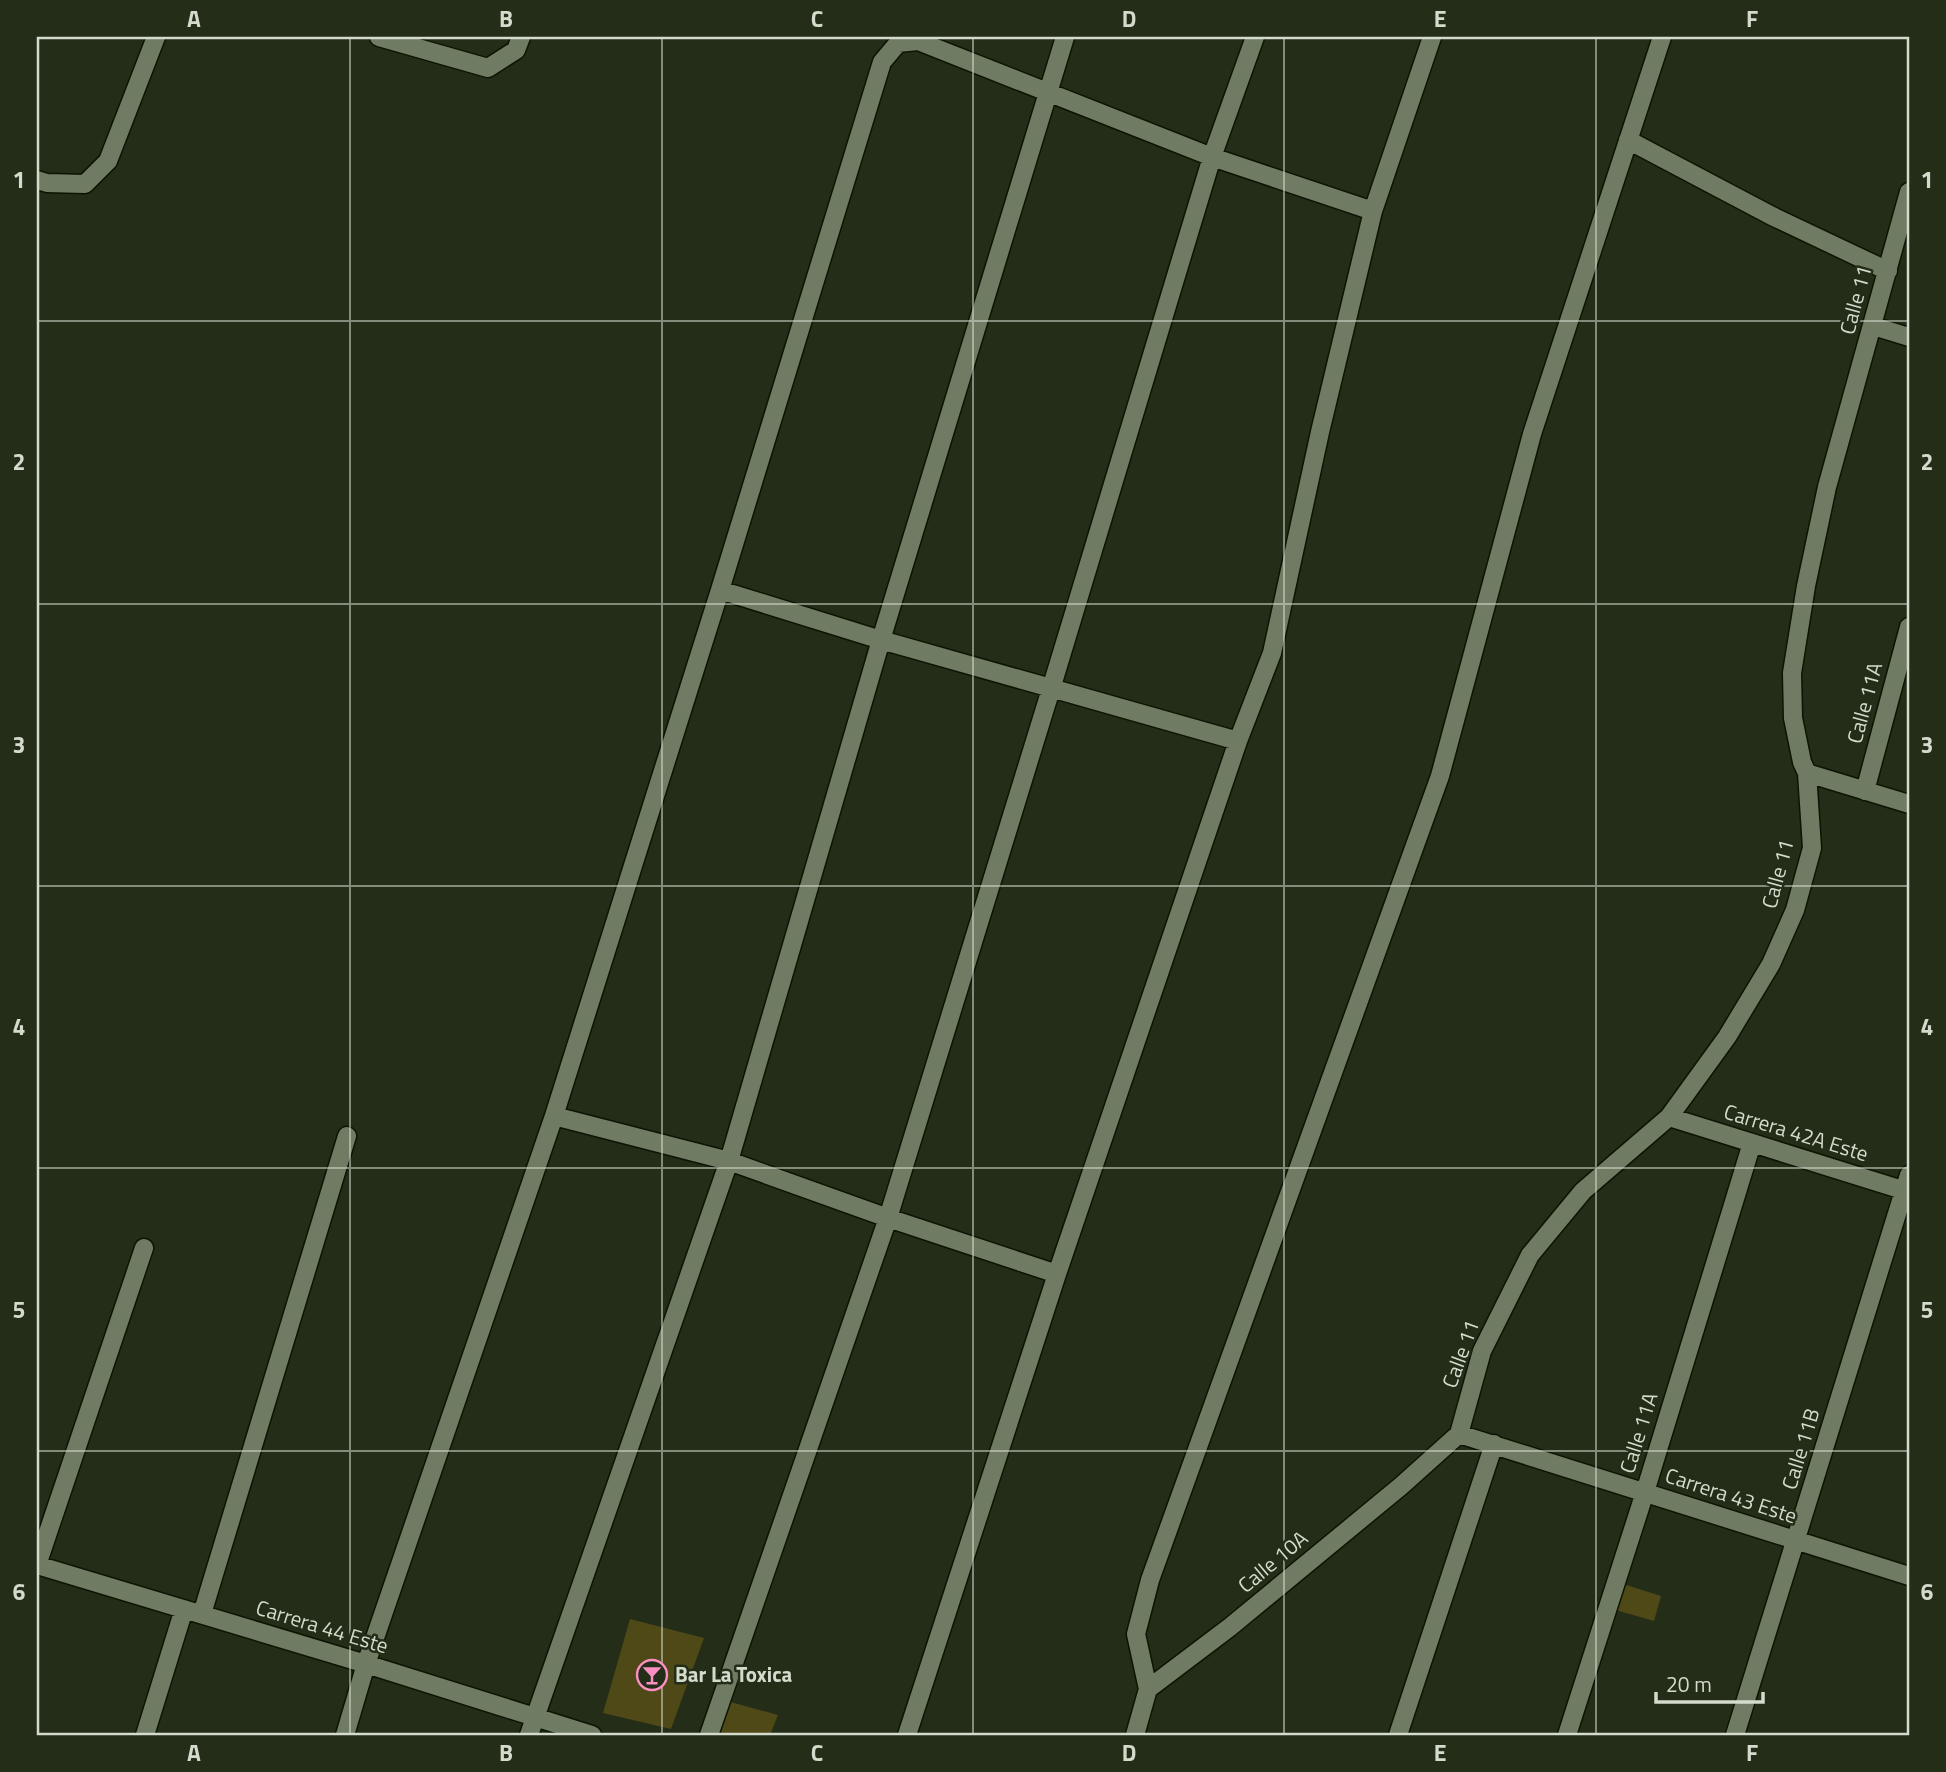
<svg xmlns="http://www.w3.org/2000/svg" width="1946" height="1772" font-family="'Titillium Web',sans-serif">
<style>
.building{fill:#4f4917}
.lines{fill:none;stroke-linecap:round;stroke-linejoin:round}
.minor-casing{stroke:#0c1503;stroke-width:21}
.minor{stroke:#6f7c63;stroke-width:18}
.grid{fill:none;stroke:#d4dbcd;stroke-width:2;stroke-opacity:0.55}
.labels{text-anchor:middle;stroke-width:5;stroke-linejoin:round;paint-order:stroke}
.street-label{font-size:21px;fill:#d4dbcd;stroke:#232d18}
.poi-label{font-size:21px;font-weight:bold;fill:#d4dbcd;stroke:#232d18;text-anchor:start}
.neatline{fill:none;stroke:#d4dbcd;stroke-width:2.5}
.grid-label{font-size:23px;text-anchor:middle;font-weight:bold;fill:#d4dbcd}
</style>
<rect width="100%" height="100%" fill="#232d18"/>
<path class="building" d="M1620,1583L1661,1596L1654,1621L1612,1609Z
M630,1619L704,1638L671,1729L603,1713Z
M727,1701L778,1715L770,1735H716Z"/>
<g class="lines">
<g class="minor-casing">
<path id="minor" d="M379,37L488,68L516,50L521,37
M1628,140L1772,216L1888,271
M37,180L47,183L85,184L108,161L156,37
M1873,326L1909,337
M720,590L881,640L1238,741
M1807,773L1909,804
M1865,791L1909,627
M554,1116L729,1161L888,1218L1057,1274
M1669,1117L1909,1192
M144,1248L37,1565L366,1664L592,1735
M1459,1434L1482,1351L1530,1255L1583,1191L1669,1117L1727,1037L1771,964L1795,910L1812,848L1807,773L1802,762L1793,718L1792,673L1806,586L1827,487L1909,192
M1459,1434L1909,1576
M202,1614L347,1136
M1148,1689L1136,1634L1150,1580L1440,776L1532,434L1662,37
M145,1735L184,1609
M345,1735L366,1664L554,1116L720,590L882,62L898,43L918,41L1212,157L1373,211
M529,1735L729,1161L881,640L1065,37
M709,1735L888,1218L1051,689L1212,157L1255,37
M907,1735L1057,1274L1238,741L1272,653L1320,432L1373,211L1432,37
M1135,1735L1148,1689L1230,1627L1401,1486L1459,1434
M1398,1735L1494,1444
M1567,1735L1645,1492L1752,1143
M1735,1735L1909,1175"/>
</g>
<use href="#minor" class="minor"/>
</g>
<path class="grid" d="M350,37V1735M662,37V1735M973,37V1735M1284,37V1735M1596,37V1735M37,321H1909M37,604H1909M37,886H1909M37,1168H1909M37,1451H1909"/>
<defs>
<g id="bar-ring" transform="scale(1.575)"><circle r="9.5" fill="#232d18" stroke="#fc8fc2" stroke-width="1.5"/><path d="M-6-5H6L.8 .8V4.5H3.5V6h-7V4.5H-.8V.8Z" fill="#fc8fc2"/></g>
</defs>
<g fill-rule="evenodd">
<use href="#bar-ring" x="652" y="1675"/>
</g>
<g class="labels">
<g class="street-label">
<text transform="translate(1856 300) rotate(-75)" y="7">Calle 11</text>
<text transform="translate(1865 703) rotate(-75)" y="7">Calle 11A</text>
<text transform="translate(1778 874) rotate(-75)" y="7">Calle 11</text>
<text transform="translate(1796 1133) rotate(17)" y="7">Carrera 42A Este</text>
<text transform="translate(1461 1354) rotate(-70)" y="7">Calle 11</text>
<text transform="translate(1639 1433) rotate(-73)" y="7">Calle 11A</text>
<text transform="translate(1801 1449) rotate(-73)" y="7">Calle 11B</text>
<text transform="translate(1731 1496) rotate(18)" y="7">Carrera 43 Este</text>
<text transform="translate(1273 1562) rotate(-40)" y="7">Calle 10A</text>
<text transform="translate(322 1627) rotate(17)" y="7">Carrera 44 Este</text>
</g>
<g class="poi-label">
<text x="675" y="1682">Bar La Toxica</text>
</g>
</g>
<rect width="1946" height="1772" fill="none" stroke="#232d18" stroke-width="77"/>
<path d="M1656 1692v10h107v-10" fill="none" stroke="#d4dbcd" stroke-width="3.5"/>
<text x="1666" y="1692" font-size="21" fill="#d4dbcd" stroke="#232d18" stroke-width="5" paint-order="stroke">20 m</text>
<rect x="38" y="38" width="1870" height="1696" class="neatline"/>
<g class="grid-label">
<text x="194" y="27">A</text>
<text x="506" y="27">B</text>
<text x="817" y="27">C</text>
<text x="1129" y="27">D</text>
<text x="1440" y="27">E</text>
<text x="1752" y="27">F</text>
<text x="19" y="188">1</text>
<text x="1927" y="188">1</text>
<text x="19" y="470">2</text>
<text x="1927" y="470">2</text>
<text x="19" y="753">3</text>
<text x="1927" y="753">3</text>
<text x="19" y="1035">4</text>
<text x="1927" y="1035">4</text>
<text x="19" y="1318">5</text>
<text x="1927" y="1318">5</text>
<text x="19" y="1600">6</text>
<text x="1927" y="1600">6</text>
<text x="194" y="1761">A</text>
<text x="506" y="1761">B</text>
<text x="817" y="1761">C</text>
<text x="1129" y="1761">D</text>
<text x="1440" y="1761">E</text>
<text x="1752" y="1761">F</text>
</g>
</svg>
